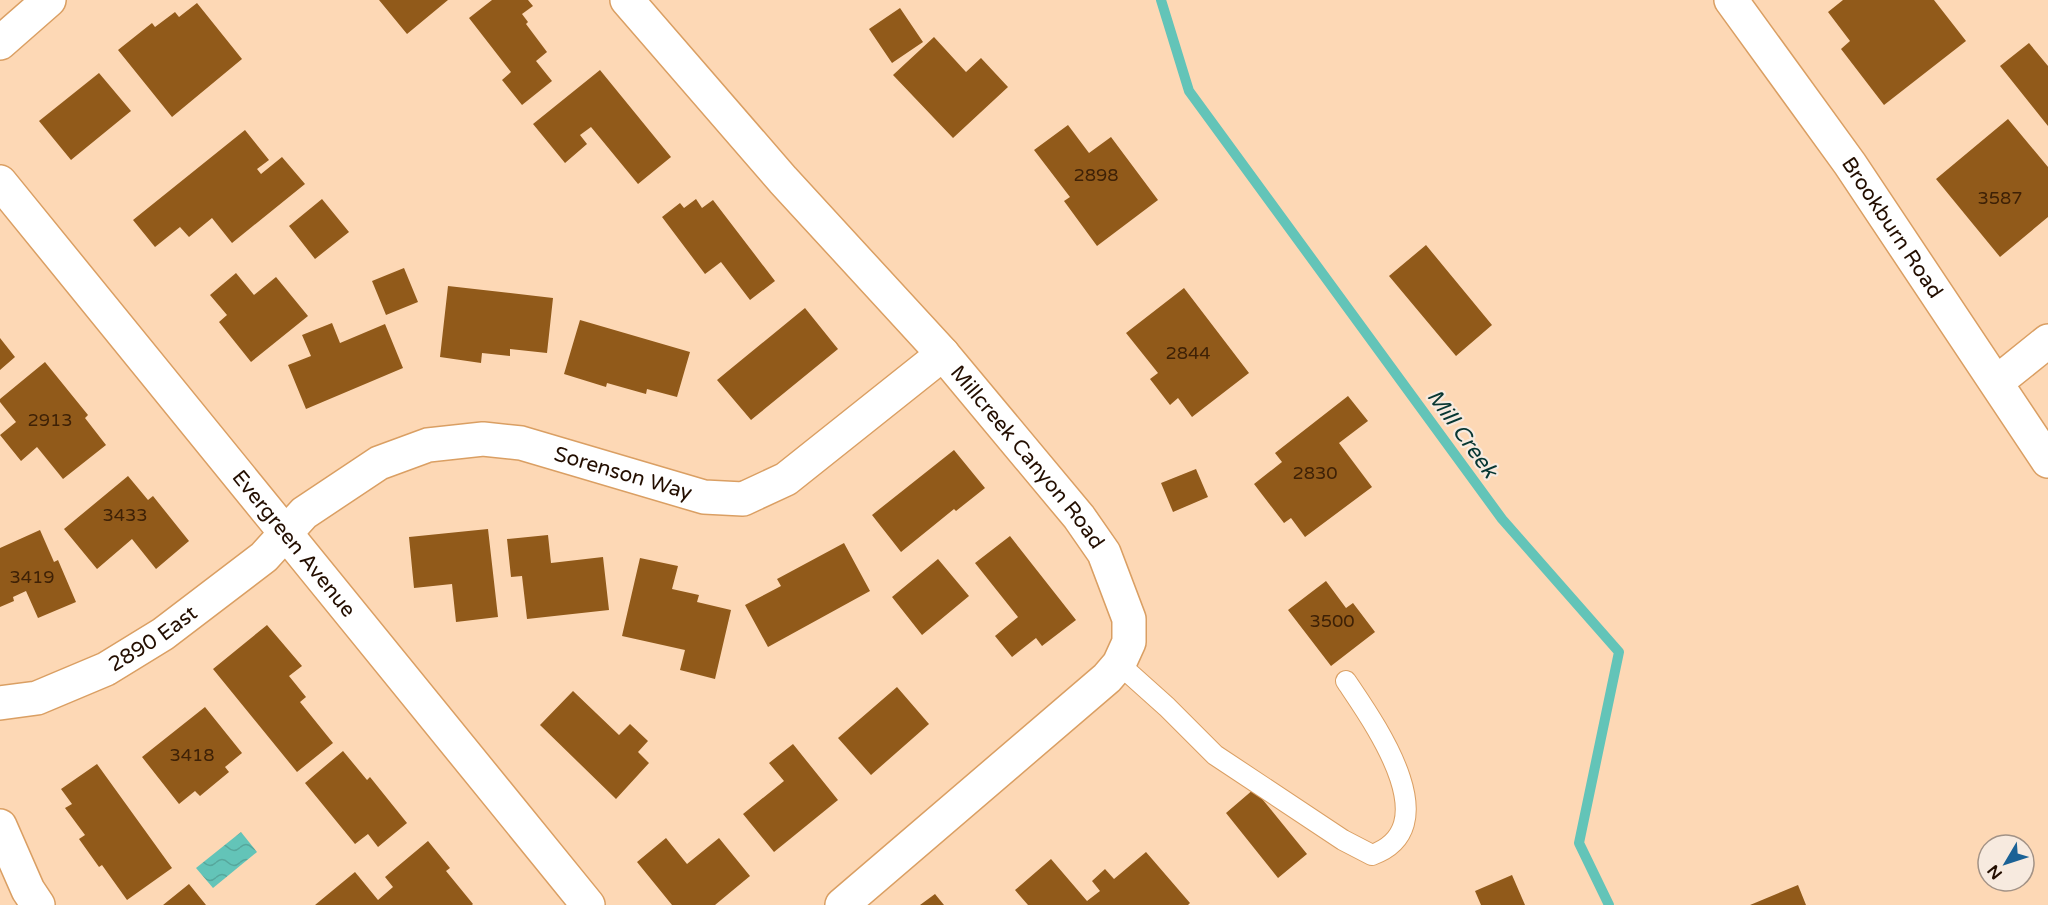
<svg xmlns="http://www.w3.org/2000/svg" width="2048" height="905" font-family="'Varela Round',sans-serif">
<style>
.water{fill:url(#water-waves)}
.lines{fill:none;stroke-linecap:round;stroke-linejoin:round}
.stream{stroke:#63c4b8;stroke-width:10}
.building{fill:#915a1a}
.lane-casing{stroke:#da9f63;stroke-width:22}
.street-casing{stroke:#da9f63;stroke-width:36}
.lane{stroke:#fff;stroke-width:20}
.street{stroke:#fff;stroke-width:33}
.labels{text-anchor:middle;stroke-width:4.5;stroke-linejoin:round;paint-order:stroke}
.number-label{font-size:18px;fill:#3e2106}
.street-label{font-size:21px;fill:#230e00;stroke:#f7eadf}
.water-label{font-size:22px;font-style:italic;fill:#063632;stroke:#f7eadf}
</style>
<defs>
<pattern id="water-waves" width="16" height="10" patternUnits="userSpaceOnUse" patternTransform="scale(1.5)"><rect width="16" height="10" fill="#63c4b8"/><path d="M0 5q4-4 8 0t8 0" fill="none" stroke="#56a79c"/></pattern>
</defs>
<rect width="100%" height="100%" fill="#fdd8b5"/>
<path class="water" d="M241,832L257,852L213,888L196,868Z"/>
<g class="lines">
<path class="stream" d="M1161,0L1189,91L1502,519L1619,652L1579,843L1609,905"/>
</g>
<path class="building" d="M379,0H448L407,34Z
M492,0H528L533,6L522,14L528,22L526,24L547,52L536,61L552,81L522,105L502,80L511,72L469,18Z
M1843,0H1934L1966,41L1884,105L1841,49L1850,41L1828,12Z
M197,3L242,59L172,117L118,50L152,23L155,27L175,12L179,17Z
M900,8L923,42L892,63L869,29Z
M934,37L966,72L981,58L1008,87L953,138L893,75Z
M2029,43L2048,66V126L2000,66Z
M600,70L671,157L638,184L591,127L580,135L587,144L565,163L533,124Z
M99,73L131,111L71,160L39,121Z
M2008,119L2048,167V217L2000,257L1936,179Z
M1068,125L1089,153L1111,137L1158,200L1097,246L1064,201L1070,197L1034,150Z
M245,130L269,160L257,169L261,174L282,157L305,184L232,243L212,218L189,237L180,227L155,247L133,220Z
M322,199L349,232L315,259L289,226Z
M696,199L702,208L713,200L775,281L750,300L721,262L705,274L662,217L680,203L684,208Z
M1426,245L1492,325L1456,356L1389,276Z
M404,268L418,302L386,315L372,281Z
M236,273L254,295L276,277L308,316L251,362L219,322L227,315L210,295Z
M448,286L553,298L547,353L510,349V356L482,353L481,363L440,357Z
M1184,288L1249,373L1192,417L1178,398L1170,405L1150,379L1158,373L1126,333Z
M805,308L838,349L751,420L717,380Z
M580,320L690,352L677,397L647,389L646,394L607,383L606,387L564,374Z
M332,323L340,343L385,324L403,368L306,409L288,365L311,356L302,335Z
M0,338L15,357L0,370Z
M45,362L88,415L85,418L106,445L63,479L37,447L21,461L0,435L16,422L0,402V399Z
M1348,396L1368,421L1339,443L1372,487L1305,537L1291,518L1284,523L1254,484L1282,462L1275,453Z
M954,450L985,488L956,511L954,509L901,552L872,515Z
M1196,469L1208,497L1173,512L1161,483Z
M128,476L148,500L153,496L189,541L156,569L132,539L97,569L64,529Z
M488,529L498,617L456,622L452,584L414,588L409,537Z
M40,530L54,562L58,560L76,602L38,618L26,591L13,597L14,601L0,607V548Z
M548,535L551,563L603,557L609,610L527,619L522,576L511,577L507,539Z
M1010,536L1076,620L1042,646L1036,638L1012,657L995,636L1018,617L975,563Z
M844,543L870,591L768,647L745,605L781,586L777,579Z
M640,558L678,566L672,589L699,595L697,602L731,610L715,679L680,670L685,650L622,636Z
M938,559L969,596L922,635L892,597Z
M1326,581L1346,608L1353,603L1375,632L1331,666L1288,610Z
M267,625L302,666L289,676L306,697L300,702L333,743L297,772L213,669Z
M897,687L929,724L871,775L838,738Z
M573,691L619,735L630,724L648,741L638,752L649,763L616,799L540,725Z
M205,707L242,753L225,767L229,772L200,796L195,791L179,804L142,757Z
M793,744L838,800L774,852L743,814L784,781L769,763Z
M343,751L367,780L370,777L407,823L378,847L368,834L355,844L305,783Z
M97,764L172,868L127,900L102,865L99,867L79,839L85,835L65,808L72,804L61,789Z
M1254,789L1307,854L1278,878L1226,813Z
M666,838L687,864L719,838L750,876L715,905H672L637,862Z
M428,841L450,868L446,871L473,904L472,905H315L355,872L378,900L393,887L385,877Z
M1146,852L1190,903L1188,905H1028L1015,890L1051,859L1087,901L1100,891L1092,881L1105,869L1114,879Z
M1512,875L1525,905H1481L1475,891Z
M189,884L206,905H163Z
M1798,885L1806,905H1750Z
M935,894L944,905H920Z"/>
<g class="lines">
<g class="lane-casing">
<path id="lane" d="M1119,664L1167,707L1215,755L1343,840L1372,855C1450,827 1372,720 1346,681"/>
</g>
<g class="street-casing">
<g id="street">
<path id="s1" d="M627,0L783,180L943,354L1079,517L1104,553L1129,619V642L1119,664L1107,678L842,905"/>
<path id="s2" d="M1731,0L1850,164L2048,461"/>
<path d="M0,43L49,0"/>
<path id="s3" d="M0,182L588,905"/>
<path d="M1997,382L2048,341"/>
<path id="s4" d="M0,703L37,698L106,669L163,634L264,557L304,513L379,463L428,445L483,439L521,443L704,497L743,499L786,479L943,354"/>
<path d="M0,826L28,890L38,905"/>
</g>
</g>
<use href="#lane" class="lane"/>
<use href="#street" class="street"/>
</g>
<g class="labels">
<g class="number-label">
<text x="1096" y="181">2898</text>
<text x="2000" y="204">3587</text>
<text x="1188" y="359">2844</text>
<text x="50" y="426">2913</text>
<text x="1315" y="479">2830</text>
<text x="125" y="521">3433</text>
<text x="32" y="583">3419</text>
<text x="1332" y="627">3500</text>
<text x="192" y="761">3418</text>
</g>
<g class="street-label">
<text dy="7" stroke="none"><textPath href="#s2" startOffset="279">Brookburn Road</textPath></text>
<text dy="7" stroke="none"><textPath href="#s1" startOffset="608">Millcreek Canyon Road</textPath></text>
<text dy="7" stroke="none"><textPath href="#s4" startOffset="708">Sorenson Way</textPath></text>
<text dy="7" stroke="none"><textPath href="#s3" startOffset="466">Evergreen Avenue</textPath></text>
<text dy="7" stroke="none"><textPath href="#s4" startOffset="168">2890 East</textPath></text>
</g>
<g class="water-label">
<text transform="translate(1463 433) rotate(54)" y="8">Mill Creek</text>
</g>
</g>
<g transform="translate(2006 863) rotate(231)"><circle r="28" fill="#f7eadf" stroke="#a29286" stroke-width="1.5"/>
<path d="M0-4.5L10 22L0 15L-10 22Z" fill="#1b6296"/>
<text y="-9" font-size="16" font-weight="bold" text-anchor="middle" fill="#230e00">N</text>
</g>
</svg>
